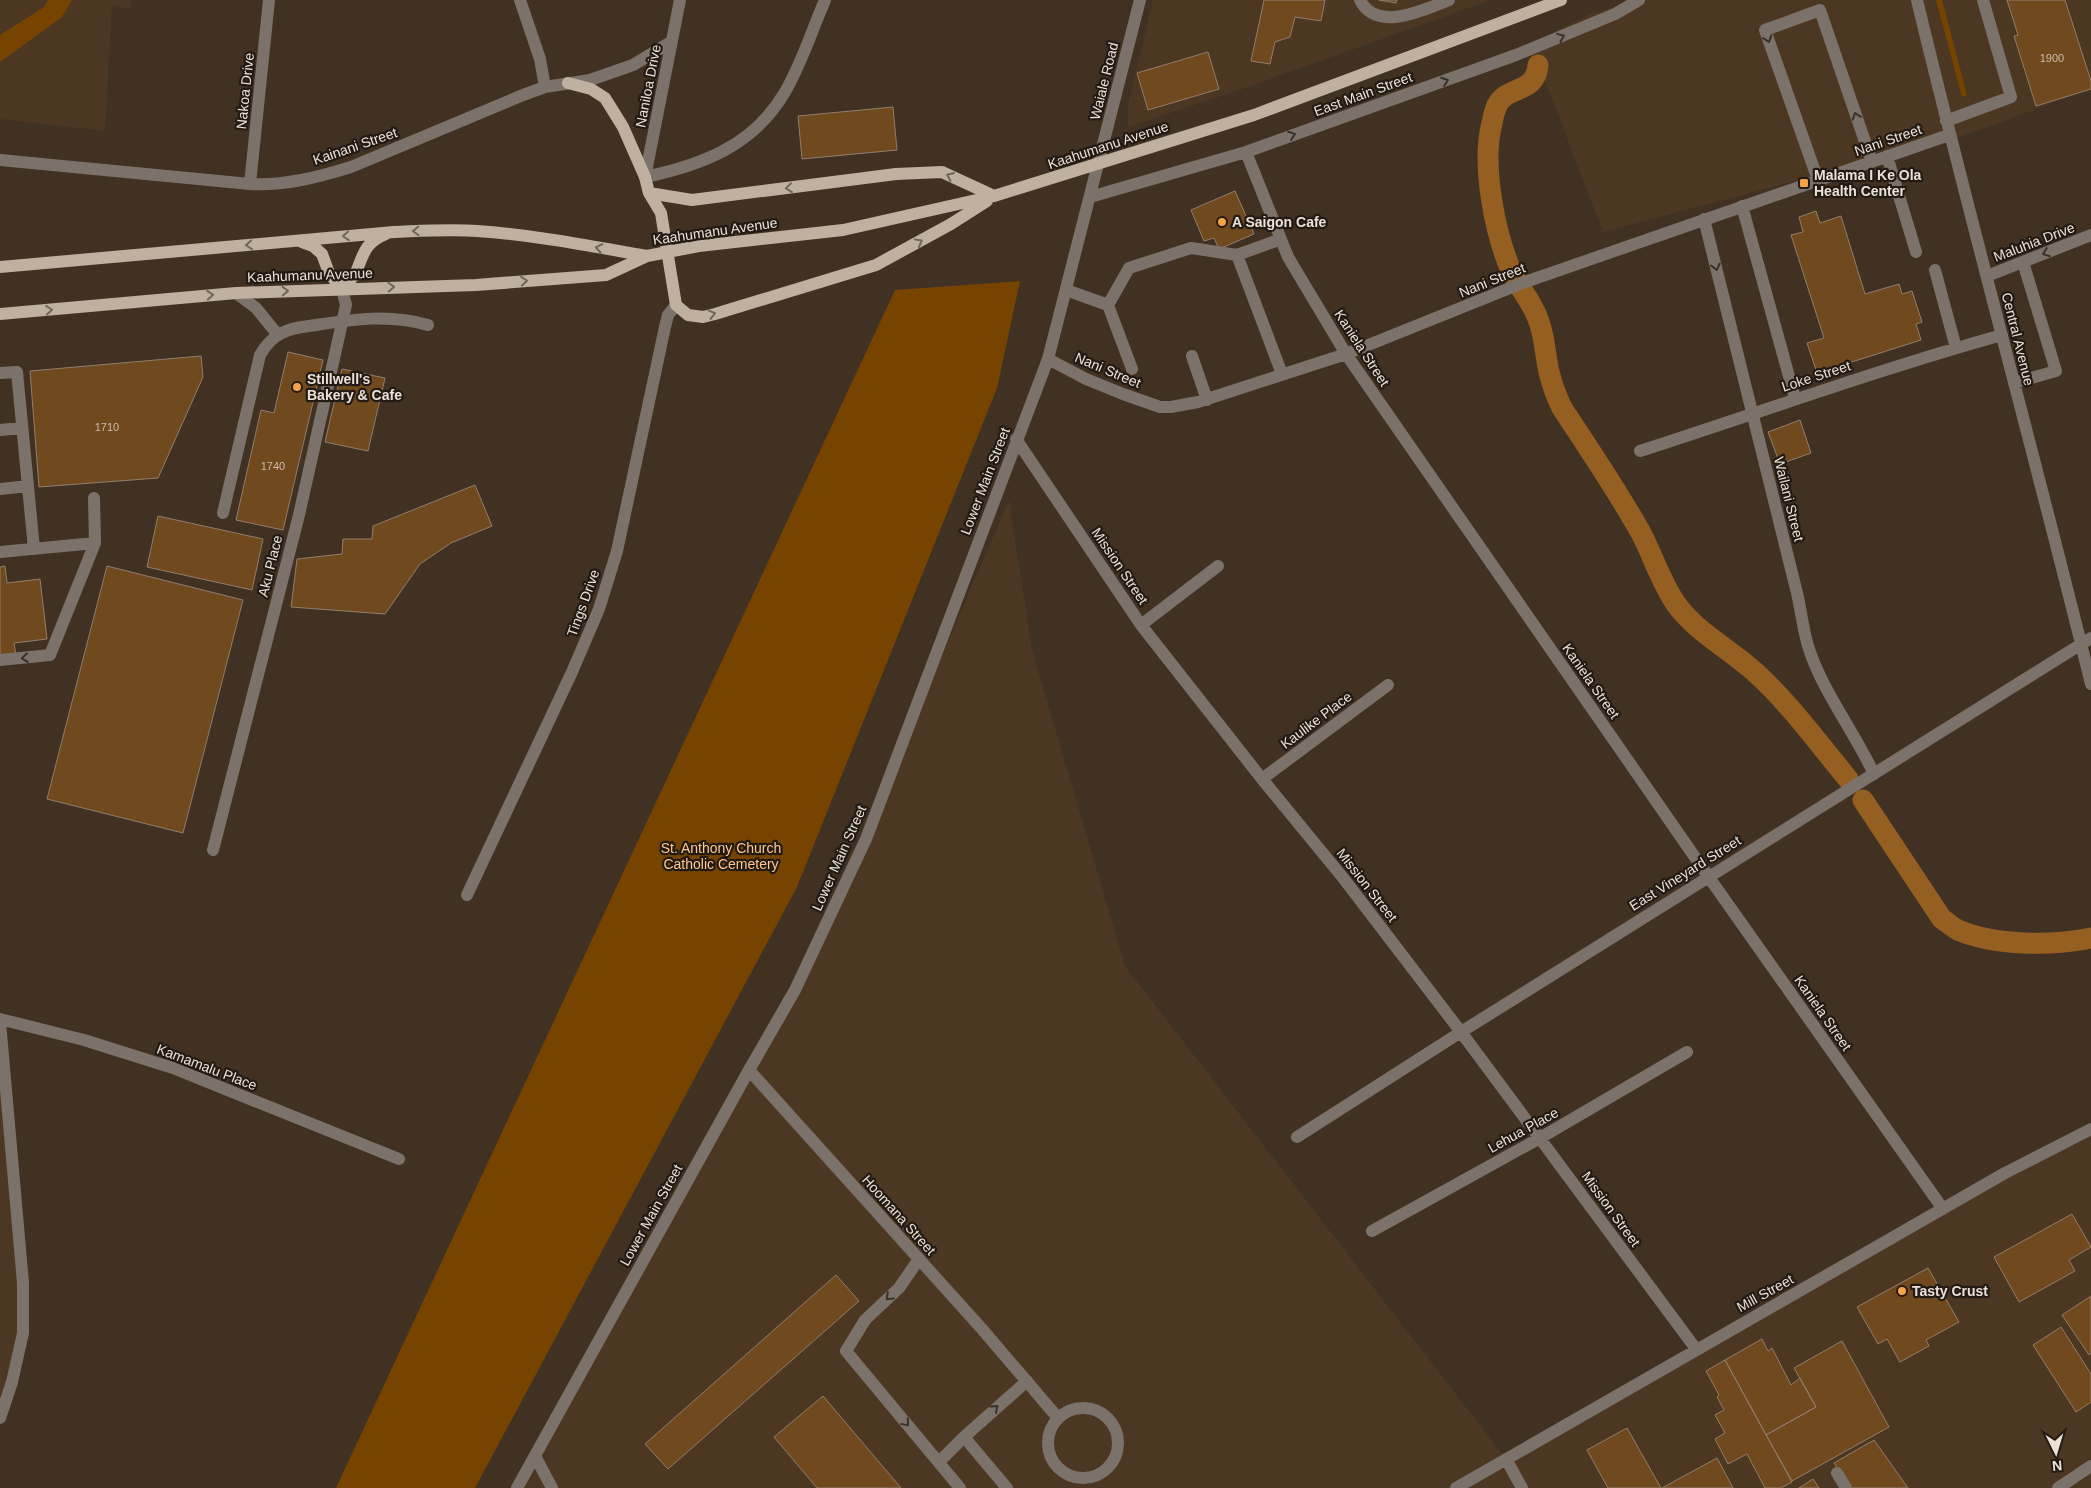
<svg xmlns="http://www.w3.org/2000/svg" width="2091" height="1488" font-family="Arial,sans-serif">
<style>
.built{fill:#4c3722}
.green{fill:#740}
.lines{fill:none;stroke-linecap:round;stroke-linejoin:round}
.canal{stroke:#965f22;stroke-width:21}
.building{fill:#70491f;stroke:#917e6d}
.minor{stroke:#7b736b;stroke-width:12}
.major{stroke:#c0b0a0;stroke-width:12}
.oneway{stroke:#38312a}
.oneway2{stroke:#71665a}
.poi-dot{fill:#f6a247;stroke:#221b14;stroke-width:2}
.labels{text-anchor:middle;stroke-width:4.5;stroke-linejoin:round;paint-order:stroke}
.number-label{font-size:11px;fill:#ccbba9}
.street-label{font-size:14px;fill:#ebe1d7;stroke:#221b14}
.poi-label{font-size:14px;font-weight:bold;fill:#ebe1d7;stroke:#221b14;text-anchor:start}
.park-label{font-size:14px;fill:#ffc68f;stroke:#221b14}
</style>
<rect width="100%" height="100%" fill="#413122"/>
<path class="built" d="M0,0H131L129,9L112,5L105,131L0,119Z
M1153,0H1491L1248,87L1128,127V105Z
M1645,0H2091V89L1960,137L1603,232L1531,44L1594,12Z
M1009,500L1032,650L1125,966L1506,1459L2091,1129V1488H523L798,991Z
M0,1022L23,1333L0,1418Z"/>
<path class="green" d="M48,0H72L62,17L0,62V35L44,7Z
M1936,0H1942L1967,95L1962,97Z
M1020,281L997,388L797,887L475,1488H336L895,290Z"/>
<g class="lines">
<path class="canal" d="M1538,65C1536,94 1508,85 1497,105C1495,110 1493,117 1492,123C1481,165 1495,234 1512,273C1520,289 1532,302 1538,319C1545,336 1545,355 1549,372C1552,384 1556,396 1562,408C1589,449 1617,490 1641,533C1653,556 1661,582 1676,604C1697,633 1730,649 1756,673C1791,705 1818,743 1848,779
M1863,800L1942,919C1947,922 1952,927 1958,930C1995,946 2052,946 2091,938"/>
</g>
<path class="building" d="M1264,0H1325L1321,21L1295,17L1290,37L1275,42L1270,64L1251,61Z
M1379,0H1397L1396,3Z
M2007,0H2065L2091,81V89L2036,106L2014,36L2018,35Z
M1208,52L1219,89L1148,110L1137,73Z
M893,107L897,150L802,159L798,116Z
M1235,191L1254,234L1219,249L1214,238L1204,241L1191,210Z
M1816,211L1820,223L1841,216L1865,294L1899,284L1902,294L1912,291L1922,322L1916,324L1921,340L1817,373L1807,343L1824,338L1791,235L1803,232L1799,217Z
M288,352L323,360L283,530L236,520L261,410L274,413Z
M201,356L203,377L158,478L39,487L30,371Z
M342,369L385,378L368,451L325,442Z
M1800,420L1811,453L1780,464L1768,432Z
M475,485L492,526L451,543L420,564L385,614L291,607L297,559L342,554L343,539H372L373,526Z
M158,516L263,539L252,590L147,567Z
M5,566L7,583L40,579L47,639L14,643L16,655L0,657V567Z
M107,566L243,600L183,833L47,799Z
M2072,1214L2091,1247L2069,1260L2075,1271L2019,1302L1994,1257Z
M1928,1268L1959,1322L1926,1340L1929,1346L1900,1362L1887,1339L1878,1344L1857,1307Z
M836,1275L859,1301L668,1469L645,1444Z
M2091,1296V1353L2089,1355L2062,1315Z
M2061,1327L2091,1374V1402L2076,1412L2033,1345Z
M1762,1339L1768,1351L1772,1348L1791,1385L1800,1378L1816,1407L1766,1435L1725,1360Z
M1842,1341L1889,1427L1792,1481L1766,1435L1816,1407L1794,1368Z
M1725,1360L1792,1482L1781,1488H1765L1747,1454L1728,1464L1715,1439L1725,1433L1715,1415L1724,1410L1717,1397L1719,1395L1706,1371Z
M823,1396L901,1488H817L774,1437Z
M1627,1428L1661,1488H1608L1587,1450Z
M1874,1440L1908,1488H1851L1834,1463Z
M1717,1458L1733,1488H1662Z
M1813,1479L1819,1488H1799Z"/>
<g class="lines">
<path class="minor" d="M520,0L540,59L545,87
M680,0L645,177C703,165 754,145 785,92C802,63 812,30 825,0
M1360,0C1376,33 1424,10 1449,0
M1917,0C1972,229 2035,456 2091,684
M1946,121L2011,97L1983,0
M1246,152L1288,257L1346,354L1708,876L1943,1209
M1887,156L1916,252
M0,160L250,184C284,186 319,177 351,167L523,95L545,87L590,80L633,65L671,42
M1818,180L1765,30L1820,10L1872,162
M250,184L269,0
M1090,197L1246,152L1516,55L1615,14L1639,0
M1742,206L1795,398
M1704,219L1797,593C1801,610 1803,629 1808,646C1822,691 1854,731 1874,774
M1237,255L1282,374
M1935,270L1956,348
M1987,276L2091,235
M1066,290L1108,305L1132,369
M236,293L256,308L278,335
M1108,305L1129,268L1191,248L1237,255L1281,239
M1192,356L1207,400
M1048,359L1086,379L1123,394L1160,407H1171L1198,402L1346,354L1525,282L1949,135
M0,373L17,372L34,549
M2014,383L2056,371L2023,262
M0,430L22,428
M1016,439L1141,625L1262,779L1344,879L1461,1032L1696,1349
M1640,451C1761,412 1880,369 2002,335
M0,489L28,486
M94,498L95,543
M223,513L260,355C265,346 272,338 282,333C292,327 304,327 316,325C354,319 390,314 428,325
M0,552L95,543L50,655L0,660
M1141,625L1218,566
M1262,779L1388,685
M213,850L299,515L346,305L342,289
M467,895L572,672L599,609L617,551L665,327L668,315L676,305
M0,1019L84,1040L173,1068L399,1159
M0,1022L23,1283V1333L12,1382L0,1418
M749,1070L982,1329L1058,1418
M1297,1137L1461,1032L2091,638
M1372,1231L1540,1138L1687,1052
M919,1259L899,1288L865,1320L846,1351L960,1488
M1048 1443a35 35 0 1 1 70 0a35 35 0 1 1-70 0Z
M964,1437L1007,1488
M535,1456L552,1488
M1506,1459L1522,1488
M939,1462L964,1437L1027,1381
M1837,1473L1846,1488
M517,1488L749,1070L795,990L866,839L1048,359L1140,0
M1456,1488L2005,1173L2091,1129
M2058,1488L2091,1466"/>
<path class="major" d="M568,83L591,89L605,98L623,127L645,177L649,193L661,213L676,305L688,315L703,317L715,314L876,265L951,224L987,201
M649,193L692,200L896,174L942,172L994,196
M302,242L313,246L322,254L329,273L342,289
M0,267L394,232C421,231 450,229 477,231C534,235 591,246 647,256
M342,289C347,283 355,276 357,270C364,252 366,242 386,234
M0,314L236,293L476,285L606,275L647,256L699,246L843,230L994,196L1254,115L1561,0"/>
</g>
<defs><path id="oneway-chevron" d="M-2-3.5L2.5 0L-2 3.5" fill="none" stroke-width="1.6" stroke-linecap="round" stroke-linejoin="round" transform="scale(1.25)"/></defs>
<g class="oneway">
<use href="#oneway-chevron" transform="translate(1561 37) rotate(-22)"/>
<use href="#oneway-chevron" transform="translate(1768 39) rotate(71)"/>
<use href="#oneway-chevron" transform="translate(1445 81) rotate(-20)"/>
<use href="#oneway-chevron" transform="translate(1856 116) rotate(-109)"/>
<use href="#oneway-chevron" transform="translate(1292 135) rotate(-20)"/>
<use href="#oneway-chevron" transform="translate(2046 253) rotate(159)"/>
<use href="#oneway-chevron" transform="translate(1716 267) rotate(76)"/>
<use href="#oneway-chevron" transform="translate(25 658) rotate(174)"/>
<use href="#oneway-chevron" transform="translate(889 1297) rotate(136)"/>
<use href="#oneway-chevron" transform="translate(995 1408) rotate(-42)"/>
<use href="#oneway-chevron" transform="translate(906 1423) rotate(50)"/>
</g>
<g class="oneway2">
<use href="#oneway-chevron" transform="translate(950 176) rotate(-156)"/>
<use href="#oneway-chevron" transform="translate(789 188) rotate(173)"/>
<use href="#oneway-chevron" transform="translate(416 231) rotate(178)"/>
<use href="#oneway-chevron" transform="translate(346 236) rotate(175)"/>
<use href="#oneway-chevron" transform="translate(919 242) rotate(-29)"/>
<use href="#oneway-chevron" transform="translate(249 245) rotate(175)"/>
<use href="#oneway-chevron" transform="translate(599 248) rotate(-170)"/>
<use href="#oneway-chevron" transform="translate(524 281) rotate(-4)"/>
<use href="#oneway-chevron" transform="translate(391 287) rotate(-2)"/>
<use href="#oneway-chevron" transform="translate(285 291) rotate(-2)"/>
<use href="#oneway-chevron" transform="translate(210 295) rotate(-5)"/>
<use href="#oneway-chevron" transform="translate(49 310) rotate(-5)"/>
<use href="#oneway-chevron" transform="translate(712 314) rotate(-14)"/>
</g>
<g class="poi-dot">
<rect x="1799" y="178" width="10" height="10" rx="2.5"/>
<circle cx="1222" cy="222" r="5"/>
<circle cx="297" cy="387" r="5"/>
<circle cx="1902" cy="1291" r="5"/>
</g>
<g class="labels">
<g class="number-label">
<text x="2052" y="62">1900</text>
<text x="107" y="431">1710</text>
<text x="273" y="470">1740</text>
</g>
<g class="street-label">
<text transform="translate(1104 81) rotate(-76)" y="5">Waiale Road</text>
<text transform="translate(648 86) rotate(-79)" y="5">Naniloa Drive</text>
<text transform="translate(245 91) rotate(-84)" y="5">Nakoa Drive</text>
<text transform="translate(1363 94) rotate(-20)" y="5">East Main Street</text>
<text transform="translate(1888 140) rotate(-19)" y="5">Nani Street</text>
<text transform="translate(1108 145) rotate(-18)" y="5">Kaahumanu Avenue</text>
<text transform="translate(355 146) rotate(-19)" y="5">Kainani Street</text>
<text transform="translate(715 231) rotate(-8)" y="5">Kaahumanu Avenue</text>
<text transform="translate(2034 242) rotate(-21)" y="5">Maluhia Drive</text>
<text transform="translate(310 275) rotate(-2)" y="5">Kaahumanu Avenue</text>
<text transform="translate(1492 280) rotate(-22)" y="5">Nani Street</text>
<text transform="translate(2018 339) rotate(76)" y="5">Central Avenue</text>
<text transform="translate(1362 348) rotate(57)" y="5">Kaniela Street</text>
<text transform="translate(1108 370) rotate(23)" y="5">Nani Street</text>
<text transform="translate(1816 376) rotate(-18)" y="5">Loke Street</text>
<text transform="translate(985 481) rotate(-69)" y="5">Lower Main Street</text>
<text transform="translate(1789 499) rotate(76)" y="5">Wailani Street</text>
<text transform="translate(270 566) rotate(-76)" y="5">Aku Place</text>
<text transform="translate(1120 566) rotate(56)" y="5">Mission Street</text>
<text transform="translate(583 603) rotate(-70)" y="5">Tings Drive</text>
<text transform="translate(1591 681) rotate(55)" y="5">Kaniela Street</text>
<text transform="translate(1316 720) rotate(-37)" y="5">Kaulike Place</text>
<text transform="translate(839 858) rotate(-66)" y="5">Lower Main Street</text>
<text transform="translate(1685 873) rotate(-32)" y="5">East Vineyard Street</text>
<text transform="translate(1367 885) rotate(52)" y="5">Mission Street</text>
<text transform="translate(1823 1013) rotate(55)" y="5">Kaniela Street</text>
<text transform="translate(207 1067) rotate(21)" y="5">Kamamalu Place</text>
<text transform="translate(1523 1130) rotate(-29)" y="5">Lehua Place</text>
<text transform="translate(1611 1209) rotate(54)" y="5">Mission Street</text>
<text transform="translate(651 1215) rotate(-61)" y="5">Lower Main Street</text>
<text transform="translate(899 1215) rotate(48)" y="5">Hoomana Street</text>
<text transform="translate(1765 1293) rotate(-29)" y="5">Mill Street</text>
</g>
<g class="poi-label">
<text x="1814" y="180">Malama I Ke Ola<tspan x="1814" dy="16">Health Center</tspan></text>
<text x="1232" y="227">A Saigon Cafe</text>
<text x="307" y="384">Stillwell's<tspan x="307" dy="16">Bakery &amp; Cafe</tspan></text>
<text x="1912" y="1296">Tasty Crust</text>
</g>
<g class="park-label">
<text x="721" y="853">St. Anthony Church<tspan x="721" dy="16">Catholic Cemetery</tspan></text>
</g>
</g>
<g transform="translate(2056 1453) rotate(175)" stroke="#221b14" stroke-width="4" paint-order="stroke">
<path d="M0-4L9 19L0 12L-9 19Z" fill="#ebe1d7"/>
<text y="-8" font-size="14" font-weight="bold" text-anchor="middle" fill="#ebe1d7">N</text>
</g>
</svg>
